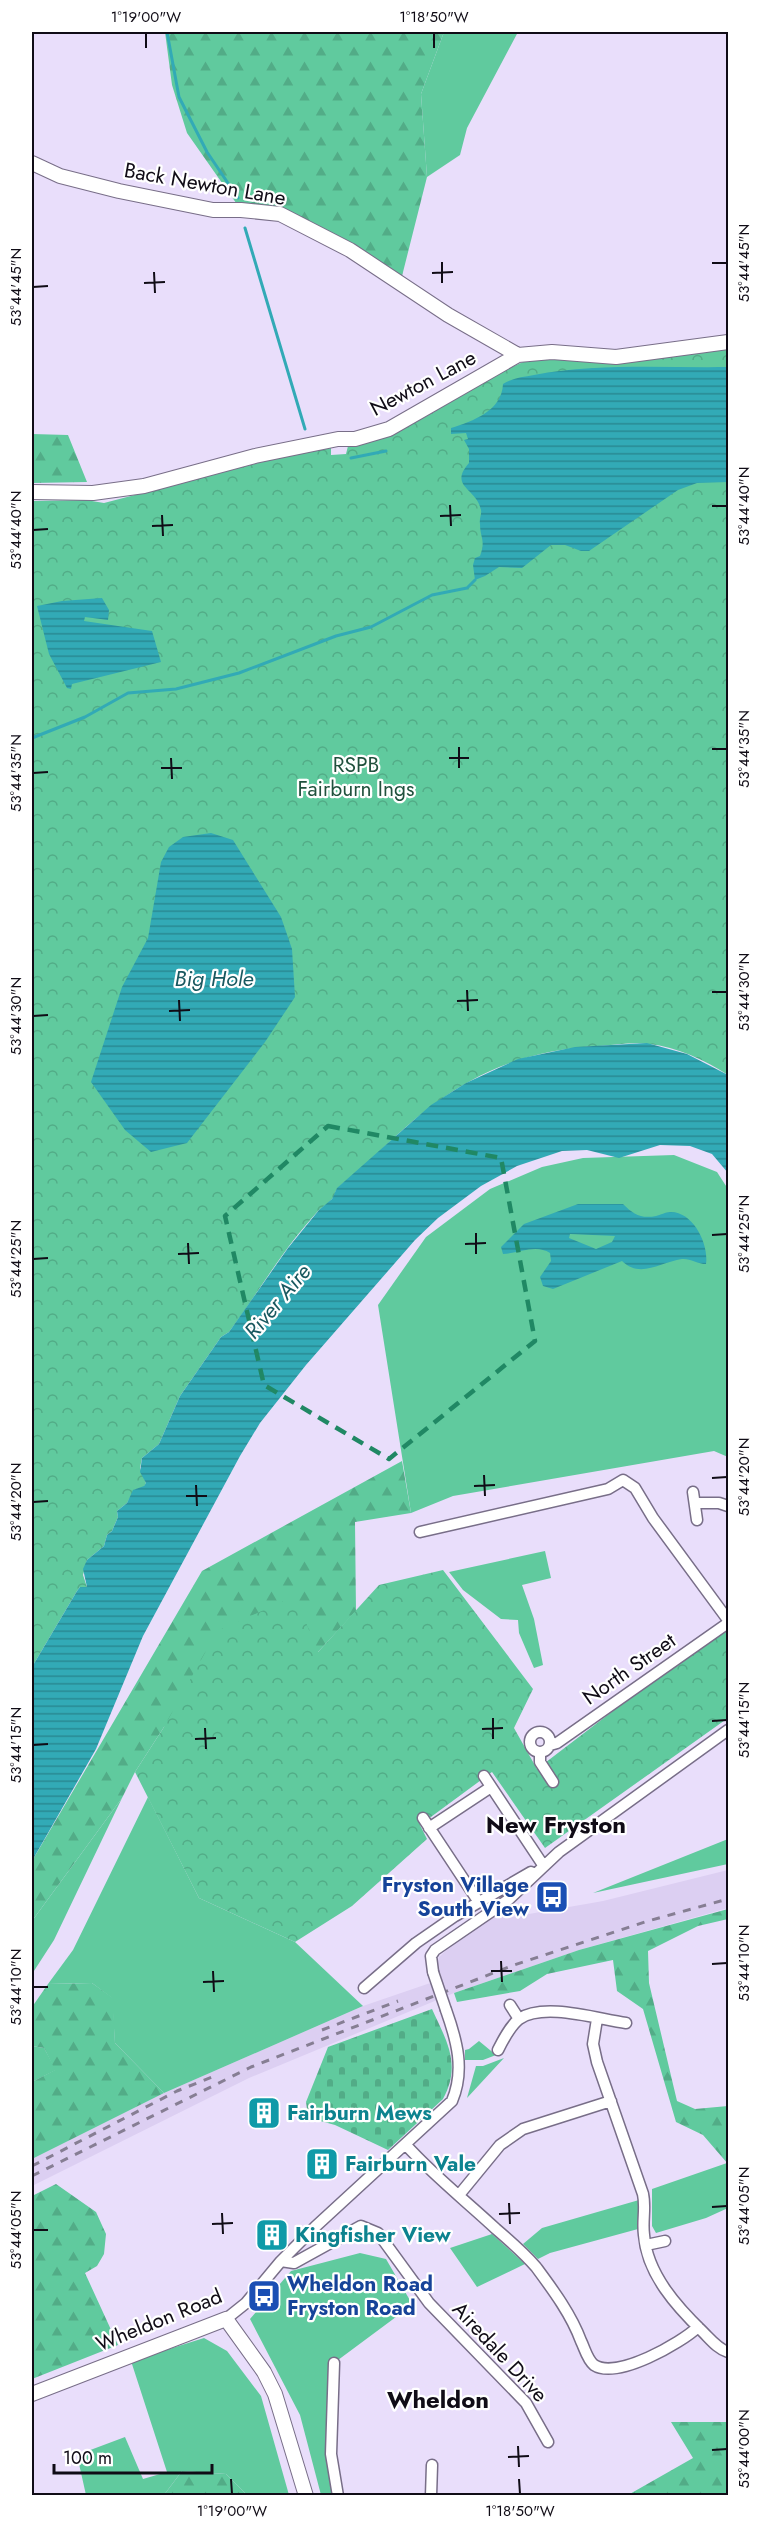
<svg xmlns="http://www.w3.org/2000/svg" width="760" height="2527" font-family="Jost,sans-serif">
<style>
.built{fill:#dccff2}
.green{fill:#60ca9e}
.forest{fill:url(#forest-firs)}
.cemetery{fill:url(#cemetery-stones)}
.park{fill:url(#park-crowns)}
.water{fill:url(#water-rules);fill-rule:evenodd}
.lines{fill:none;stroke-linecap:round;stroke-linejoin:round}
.stream{stroke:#32aab6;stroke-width:3}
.street-casing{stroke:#786e88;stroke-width:13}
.secondary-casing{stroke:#786e88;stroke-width:16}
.street{stroke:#fff;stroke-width:10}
.secondary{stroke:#fff;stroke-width:14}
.rail{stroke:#867e93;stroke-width:3;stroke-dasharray:8 8;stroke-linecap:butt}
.street-bridge-casing{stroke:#786e88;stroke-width:13;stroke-linecap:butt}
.street-bridge{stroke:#fff;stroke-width:10}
.marked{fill:none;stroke:#208864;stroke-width:4.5;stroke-dasharray:12 8;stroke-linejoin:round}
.ticks{fill:none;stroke:#100c16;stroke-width:2}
.labels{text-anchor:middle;stroke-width:4.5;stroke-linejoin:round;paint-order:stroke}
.street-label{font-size:21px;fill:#100c16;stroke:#fff}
.park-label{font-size:21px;fill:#20513d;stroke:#fff}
.transit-label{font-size:21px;font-weight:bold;fill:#164399;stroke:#fff;text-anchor:end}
.culture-label{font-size:21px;font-weight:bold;fill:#0d838f;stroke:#fff;text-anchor:start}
.water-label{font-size:22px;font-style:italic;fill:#195960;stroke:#fff}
.quarter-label{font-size:24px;font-weight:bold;fill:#100c16;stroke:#fff}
.neatline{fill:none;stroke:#100c16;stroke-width:2}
.ticks-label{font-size:15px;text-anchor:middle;fill:#100c16}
</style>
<defs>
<pattern id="forest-firs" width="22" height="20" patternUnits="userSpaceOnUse" patternTransform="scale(1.5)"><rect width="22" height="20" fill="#60ca9e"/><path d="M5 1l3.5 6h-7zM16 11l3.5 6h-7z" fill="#52ac87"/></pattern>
<pattern id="cemetery-stones" width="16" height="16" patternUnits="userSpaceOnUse" patternTransform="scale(1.5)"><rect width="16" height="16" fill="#60ca9e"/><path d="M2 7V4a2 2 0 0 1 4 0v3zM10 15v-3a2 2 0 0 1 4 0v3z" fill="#52ac87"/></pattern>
<pattern id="park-crowns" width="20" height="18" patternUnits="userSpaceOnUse" patternTransform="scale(1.5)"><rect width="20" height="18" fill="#60ca9e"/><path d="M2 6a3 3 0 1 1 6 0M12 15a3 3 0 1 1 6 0" fill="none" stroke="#52ac87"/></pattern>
<pattern id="water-rules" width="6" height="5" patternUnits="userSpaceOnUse" patternTransform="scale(1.5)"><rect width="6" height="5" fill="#32aab6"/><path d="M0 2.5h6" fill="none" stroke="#298993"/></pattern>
</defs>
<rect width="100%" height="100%" fill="#e9defb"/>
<path class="built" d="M728,1870V1908L579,1950L454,1993L249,2078L32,2186V2159L164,2093L363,2006L442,1979L437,1964L439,1957L453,1944L505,1907L512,1917L603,1901Z"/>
<path class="green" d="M444,32H518L467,128L460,155L427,177L421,94Z
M674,1155L717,1172L728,1189V1457L714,1451L453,1496L411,1513L378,1305L426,1237L490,1189L542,1167L583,1158Z
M545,1551L551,1578L522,1585L534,1619L543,1665L534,1668L519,1633L518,1620L501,1619L463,1590L449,1572Z
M148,1797L199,1898L295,1942L363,2006L164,2093L115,2043L112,1998L92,1983L48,1984L73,1950Z
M122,1798L54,1940L32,1974V1921Z
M728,1839V1864L593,1893Z
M479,2041L496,2055L483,2060H465V2050L469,2049Z
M32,2046L44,2048L56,2070L32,2082Z
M504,2058L467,2098L476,2066H483Z
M727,2163L728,2208L706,2218L656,2233L652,2226V2189Z
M639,2200L638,2229L550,2253L538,2259L523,2244L542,2228Z
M492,2234L525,2264L477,2287L450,2248Z
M360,2253L386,2259L415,2309L400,2314L334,2363L331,2454L338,2495H321L300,2415L250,2319L291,2271Z
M204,2338L227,2351L261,2396L289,2495H247L226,2474L182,2471L164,2495H86L77,2455L125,2437L143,2479L167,2472L131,2361Z"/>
<path class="forest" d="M165,32H444L421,94L427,177L400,284L280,214L241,210L187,133L172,85Z
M32,434L68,435L87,482L32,483Z
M402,1461L411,1513L355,1522L356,1611L317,1653L164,1727L135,1772L122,1798L32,1921V1861L202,1571Z
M728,1909V1919L698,1926L648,1951L649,1983L677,2101L695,2109L728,2106V2164L703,2135L676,2122L643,2009L617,1991L613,1960L547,1974L520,1991L457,2002L454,1993L579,1950Z
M92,1983L113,1998L115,2043L164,2093L32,2159V2082L55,2070L44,2048L32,2046V2007L48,1984Z
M56,2184L96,2212L106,2234L104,2254L97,2266L85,2273L118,2345L32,2379V2196Z
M671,2422H728V2495H628L693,2458Z
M182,2471L226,2474L247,2495H164Z"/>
<path class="cemetery" d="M432,2009C446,2040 462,2064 443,2099L388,2150L335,2125L313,2119L307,2109L306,2102L328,2047Z"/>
<path class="park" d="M728,347V1075C705,1060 677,1047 649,1044C633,1042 615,1045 599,1046C497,1051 435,1095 367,1164C358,1173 347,1179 339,1187C335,1190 335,1196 332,1199C328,1204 322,1207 318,1211C308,1222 298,1234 289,1246C268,1274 250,1304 229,1332L221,1337L180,1396L159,1444L142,1458L140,1468L146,1483L144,1487L134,1490L127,1503L117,1511L118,1517L112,1531L107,1535L104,1546L87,1560L83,1575L87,1587H80L77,1591L32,1667V501L86,500L104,503L285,456L331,448V455L346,454L348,446C418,435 471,380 536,357Z
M443,1570L533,1689L514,1728L537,1769L728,1623V1718L545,1848L492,1772L420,1825L427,1839L352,1906L295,1942L199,1898L135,1772L164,1727L217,1631L295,1596L318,1652L379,1585Z"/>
<path class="water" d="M728,367V482L697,483L678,490L589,551H581L565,545H551L522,568L499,567L485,576L475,580L473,565L475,558L480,556C486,540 480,538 480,524C479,519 482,514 481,510C477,488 448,487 469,463V449L464,440L468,439L466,433L451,434V428C473,421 502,411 503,384C512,378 523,377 534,375C597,363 664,368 728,367Z
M102,598L109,610L108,620L85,617L84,621L152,631L161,662L72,684L71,689L67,688L49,654L37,606L62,601Z
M211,833L233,840L281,917L292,949L295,997L265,1042L187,1143L151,1152L125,1130L91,1082L122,987L148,938L161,862L169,847L183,837Z
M647,1043L687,1054L728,1075V1173L712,1154L690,1146L660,1145L619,1158L587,1150L562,1151L517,1166L481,1186L438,1218L415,1240L306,1365L260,1423L240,1456L143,1636L96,1749L32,1861V1667L77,1591L80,1587H87L83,1569L87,1560L104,1546L107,1535L112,1531L118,1517L117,1511L127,1503L133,1490L144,1486L146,1483L140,1472L142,1458L159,1444L180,1396L221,1337L229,1332L288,1248L319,1210L332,1199L337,1188L431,1105L466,1083L518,1059L575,1047Z
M578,1204H623C633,1214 641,1219 656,1216C660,1215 666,1212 670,1212C693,1211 709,1244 706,1264C698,1264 689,1258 682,1259C661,1262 640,1279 622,1261L553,1289L543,1286L540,1277L551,1261L550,1253C536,1244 519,1253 503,1254L501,1247L524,1224ZM570,1234L615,1236L612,1242L596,1249L569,1238Z"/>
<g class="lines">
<path class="stream" d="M167,32L179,97L207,152L238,198
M245,228L305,429
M351,458L386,451
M32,738L85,717L128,693L176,689L239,673L336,636L371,627L432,595L467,588L475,580"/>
<g class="street-casing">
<path id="street" d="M693,1492L697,1520
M695,1503H719L728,1506
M420,1532L608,1489L623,1480L635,1488L653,1518L728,1620
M530 1742a10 10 0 1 1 20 0a10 10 0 1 1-20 0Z
M550,1745L557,1743L728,1623
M540,1752V1762L553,1782
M484,1776L543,1865
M423,1818L478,1901
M429,1828L491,1787
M433,1972L431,1956L435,1950L508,1900L559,1852L728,1730
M364,1988L416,1943L455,1916L531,1872
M510,2005L519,2019
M597,2019L593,2044L597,2062L643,2194C646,2208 642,2221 644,2235C647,2274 677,2307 703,2332C711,2340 718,2349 728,2352
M498,2050C503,2040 510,2026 519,2019C544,2002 597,2019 626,2023
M406,2145C434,2176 466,2201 496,2229C510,2241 524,2253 536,2267C553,2290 571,2314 581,2341C585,2349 587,2359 594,2365C617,2380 681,2343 698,2327
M459,2195L500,2145L523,2129L611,2101
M646,2245L665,2241
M281,2261L294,2263L361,2226L378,2233L429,2303L526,2403L548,2442
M226,2319L246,2303L281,2261L315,2227L452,2101C465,2070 457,2041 446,2010
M334,2363L331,2454L338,2496
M431,2496L432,2465"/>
</g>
<g class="secondary-casing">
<path id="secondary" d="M32,163L60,176L119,191L213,210H241L280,214L350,250L448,315L518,355
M32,492L93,493L144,486L255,456L338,439H355L389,429L518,355L552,352L616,357L728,342
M32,2394L226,2319L264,2372L275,2394L306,2496"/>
</g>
<use href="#street" class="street"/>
<use href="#secondary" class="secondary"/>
<path class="rail" d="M322,2030L398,2001
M32,2166L177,2091L217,2075
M32,2176L251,2067L514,1965L648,1921L728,1899"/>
<g class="street-bridge-casing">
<path id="street-bridge" d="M433,1972L446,2010"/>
</g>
<use href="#street-bridge" class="street-bridge"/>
</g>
<path class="marked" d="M328,1126L501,1158L535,1341L389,1459L264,1385L225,1216Z"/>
<path class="ticks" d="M146,33V48M434,33V48M442,262V283M712,263H727M154,272L155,293M432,273L453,272M144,283L165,282M33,287L48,286M450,505L451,526M712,506H727M162,515L163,536M440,516L461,515M152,526L173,525M33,530L48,529M459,747V768M712,749H727M171,758L172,779M449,758H469M161,768H182M33,773L48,772M467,990L468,1011M712,992H727M179,1000L180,1021M457,1001L478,1000M169,1011L190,1010M33,1016L48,1015M476,1233V1254M712,1235L727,1234M188,1243L189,1264M465,1244L486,1243M178,1254L199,1253M33,1259L48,1258M484,1475L485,1496M712,1478L727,1477M196,1485L197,1506M474,1486L495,1485M186,1496H207M33,1502L48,1501M493,1718V1739M712,1721L727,1720M205,1728L206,1749M482,1729L503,1728M195,1739L216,1738M33,1745L48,1744M501,1961L502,1982M712,1964L727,1963M213,1971L214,1992M491,1971H512M203,1982L224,1981M33,1987H48M509,2203L510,2224M712,2207L727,2206M222,2213L223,2234M499,2214L520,2213M212,2224L233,2223M33,2230H48M518,2446L519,2467M712,2450L727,2449M508,2457L529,2456M231,2479L232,2494M519,2479L520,2494"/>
<defs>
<g id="bus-square" transform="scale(1.725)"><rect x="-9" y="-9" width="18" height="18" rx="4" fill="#1a4fb4" stroke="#fff"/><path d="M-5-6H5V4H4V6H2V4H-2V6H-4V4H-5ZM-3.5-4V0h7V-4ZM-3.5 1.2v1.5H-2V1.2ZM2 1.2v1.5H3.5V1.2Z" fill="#fff"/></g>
<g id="building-square" transform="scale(1.725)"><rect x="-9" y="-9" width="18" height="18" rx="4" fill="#0f9aa8" stroke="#fff"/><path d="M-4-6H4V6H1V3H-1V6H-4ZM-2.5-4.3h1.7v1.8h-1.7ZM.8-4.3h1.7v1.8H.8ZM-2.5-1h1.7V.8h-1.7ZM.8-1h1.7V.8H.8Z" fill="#fff"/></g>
</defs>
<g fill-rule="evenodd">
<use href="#bus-square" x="552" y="1897"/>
<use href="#building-square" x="264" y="2113"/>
<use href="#building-square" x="322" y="2164"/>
<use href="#building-square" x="272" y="2235"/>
<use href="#bus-square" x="264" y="2296"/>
</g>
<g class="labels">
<g class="street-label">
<text transform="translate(205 184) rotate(10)" y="7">Back Newton Lane</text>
<text transform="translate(423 383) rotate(-28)" y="7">Newton Lane</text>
<text transform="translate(629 1669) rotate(-35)" y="7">North Street</text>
<text transform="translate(159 2320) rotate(-22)" y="7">Wheldon Road</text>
<text transform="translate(500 2352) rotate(47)" y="7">Airedale Drive</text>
</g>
<g class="park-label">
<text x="356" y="772">RSPB<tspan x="356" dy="24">Fairburn Ings</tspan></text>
</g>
<g class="transit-label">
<text x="529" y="1892">Fryston Village<tspan x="529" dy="24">South View</tspan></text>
<text x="287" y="2291" text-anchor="start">Wheldon Road<tspan x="287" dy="24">Fryston Road</tspan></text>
</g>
<g class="culture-label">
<text x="287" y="2120">Fairburn Mews</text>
<text x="345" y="2171">Fairburn Vale</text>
<text x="295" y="2242">Kingfisher View</text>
</g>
<g class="water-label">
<text x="214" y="986">Big Hole</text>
<text transform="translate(277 1301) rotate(-50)" y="8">River Aire</text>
</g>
<g class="quarter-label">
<text x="556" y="1833">New Fryston</text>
<text x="438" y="2408">Wheldon</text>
</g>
</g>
<rect width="760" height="2527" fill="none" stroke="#ffffff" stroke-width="66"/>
<path d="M54 2464v9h158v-9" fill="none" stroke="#100c16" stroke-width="3"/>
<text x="63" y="2464" font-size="18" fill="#100c16" stroke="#ffffff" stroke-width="4.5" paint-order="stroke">100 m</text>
<rect x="33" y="33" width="694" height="2461" class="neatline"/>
<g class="ticks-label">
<text x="146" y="22">1°19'00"W</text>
<text x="434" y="22">1°18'50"W</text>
<text transform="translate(744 263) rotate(-90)" y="5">53°44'45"N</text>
<text transform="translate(16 287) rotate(-90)" y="5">53°44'45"N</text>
<text transform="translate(744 506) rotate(-90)" y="5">53°44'40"N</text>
<text transform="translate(16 530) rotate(-90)" y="5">53°44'40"N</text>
<text transform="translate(744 749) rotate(-90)" y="5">53°44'35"N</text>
<text transform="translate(16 773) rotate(-90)" y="5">53°44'35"N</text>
<text transform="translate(744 992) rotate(-90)" y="5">53°44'30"N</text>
<text transform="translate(16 1016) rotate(-90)" y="5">53°44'30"N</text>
<text transform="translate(744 1234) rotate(-90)" y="5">53°44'25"N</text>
<text transform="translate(16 1259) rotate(-90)" y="5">53°44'25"N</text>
<text transform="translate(744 1477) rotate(-90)" y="5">53°44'20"N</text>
<text transform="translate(16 1502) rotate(-90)" y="5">53°44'20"N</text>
<text transform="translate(744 1720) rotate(-90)" y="5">53°44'15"N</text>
<text transform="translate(16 1745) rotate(-90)" y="5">53°44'15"N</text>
<text transform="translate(744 1963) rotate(-90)" y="5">53°44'10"N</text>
<text transform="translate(16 1987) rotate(-90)" y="5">53°44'10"N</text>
<text transform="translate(744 2206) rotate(-90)" y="5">53°44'05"N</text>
<text transform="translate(16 2230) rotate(-90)" y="5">53°44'05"N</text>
<text transform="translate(744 2449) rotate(-90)" y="5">53°44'00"N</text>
<text x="232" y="2516">1°19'00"W</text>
<text x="520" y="2516">1°18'50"W</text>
</g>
</svg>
